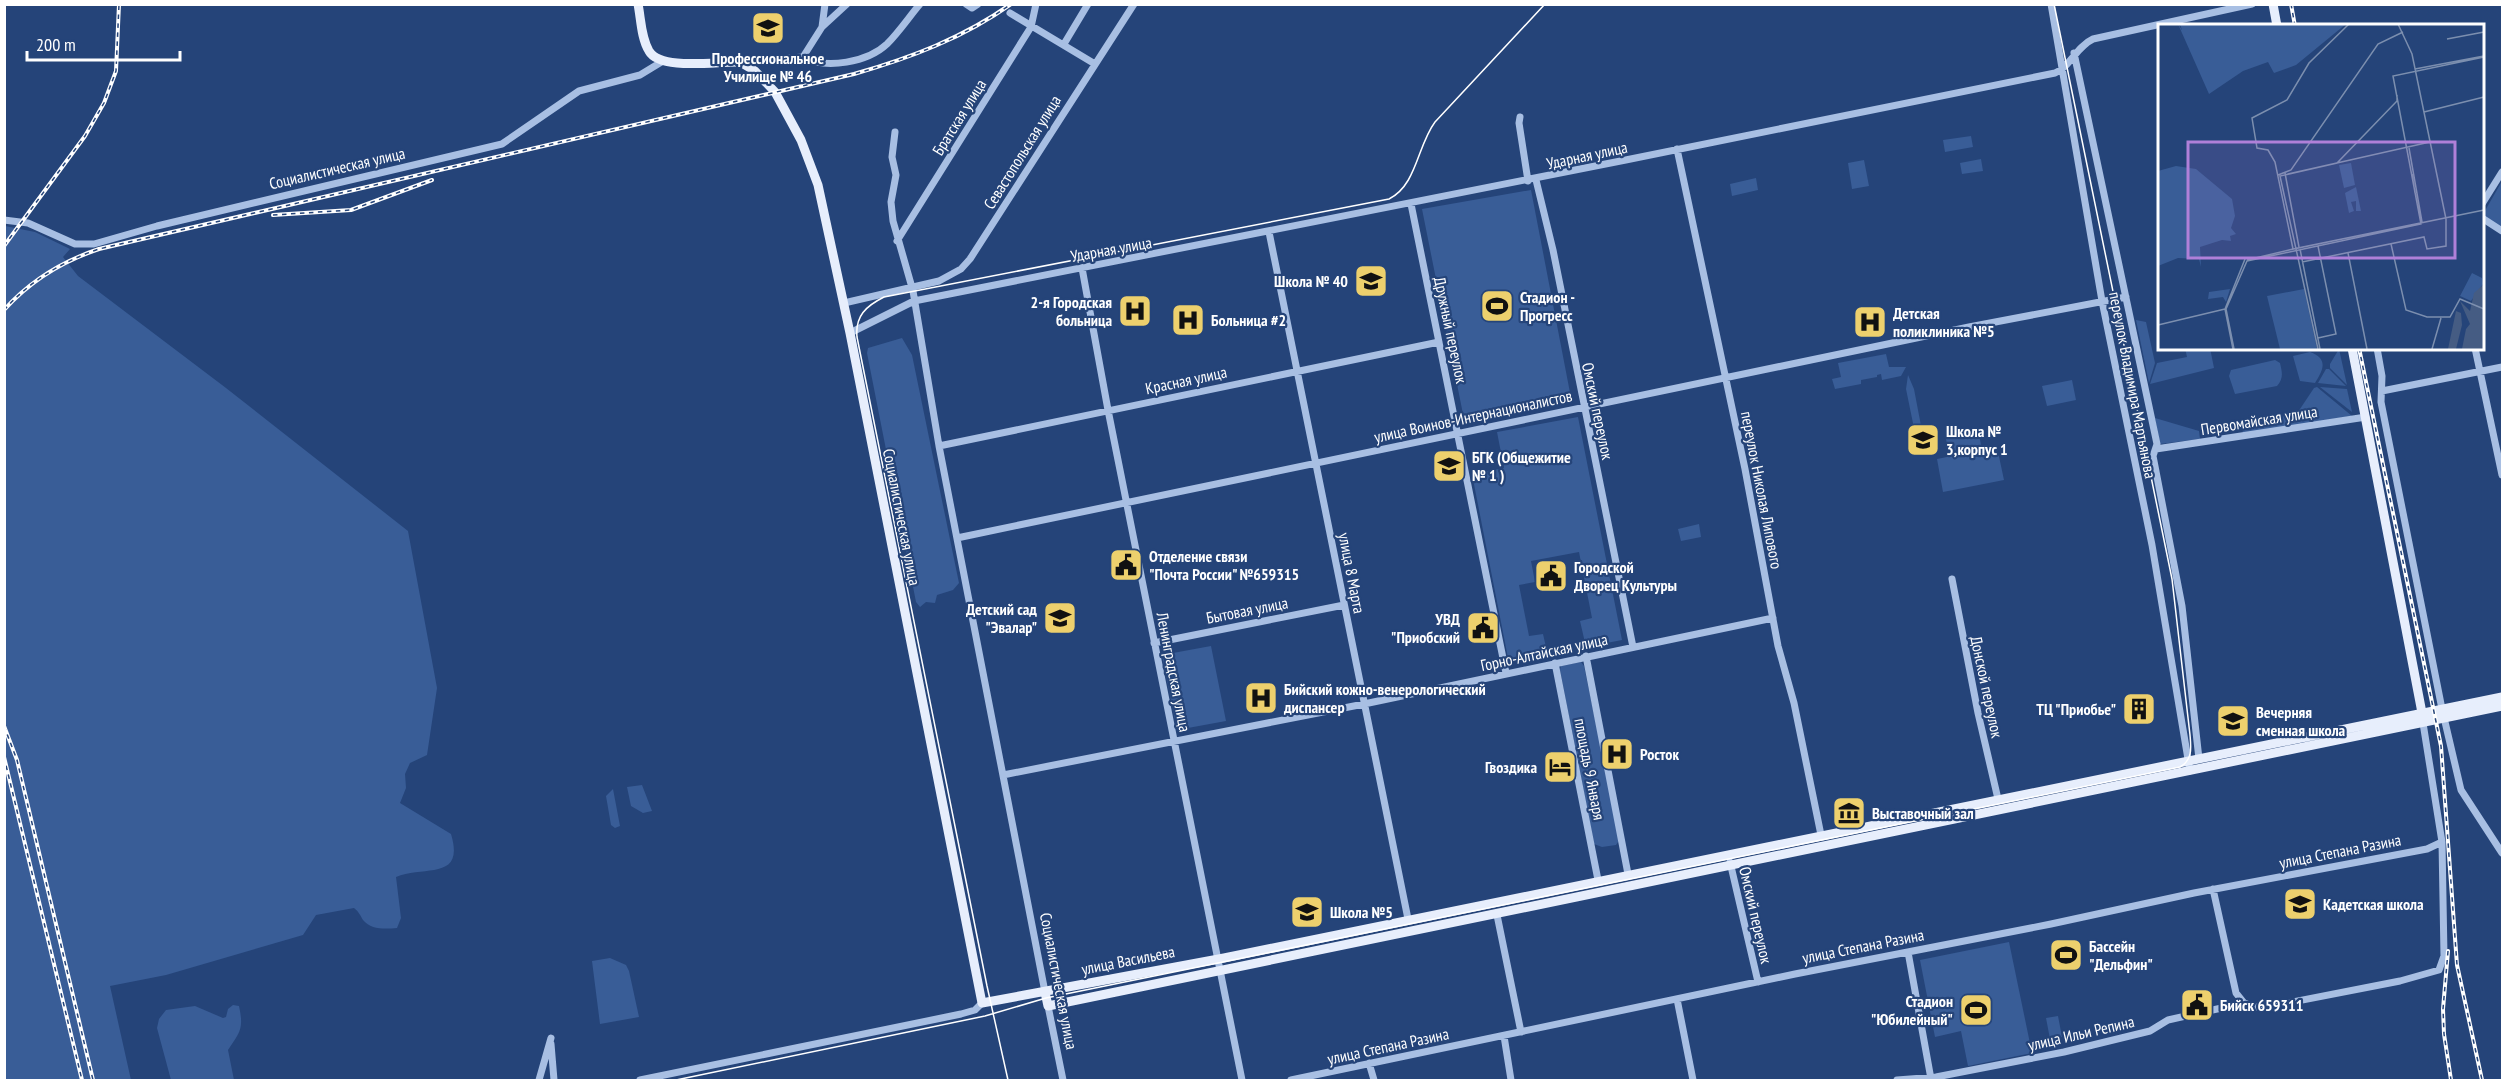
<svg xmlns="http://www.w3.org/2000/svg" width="2507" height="1085" font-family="'PT Sans Narrow',sans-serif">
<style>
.green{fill:#395d97}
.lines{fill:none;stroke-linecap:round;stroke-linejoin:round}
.minor{stroke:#a8bfe3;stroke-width:7}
.major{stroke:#e7eefc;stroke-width:9}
.tram{stroke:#fff;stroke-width:1.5}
.rail-casing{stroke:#fff;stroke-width:4}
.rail{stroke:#254479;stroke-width:1.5;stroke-dasharray:4.5;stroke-linecap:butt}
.labels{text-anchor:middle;stroke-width:4.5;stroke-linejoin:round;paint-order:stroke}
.poi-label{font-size:16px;font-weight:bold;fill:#fff;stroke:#254479;text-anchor:start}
.street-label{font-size:16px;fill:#fff;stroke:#254479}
.inset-road{fill:none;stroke:#7c8faf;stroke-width:1.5}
.view{fill:#b080d9;fill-opacity:0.15;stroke:#b080d9;stroke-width:3}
.inset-edge{fill:none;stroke:#fff;stroke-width:3}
</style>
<rect width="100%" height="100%" fill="#254479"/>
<path class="green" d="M1971,136L1973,147L1945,152L1943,140Z
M1981,159L1983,171L1962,174L1960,163Z
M1864,160L1869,186L1852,189L1848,163Z
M1756,178L1758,190L1732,196L1730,184Z
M2502,181V229L2482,216Z
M1531,190L1572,403L1465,424L1422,209Z
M5,226L35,232L70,249L63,257L78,276L226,388L408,531L437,688L427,755L410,763L405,774L406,788L400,803L451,834C465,881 425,865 396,877L401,918L397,928C385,929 371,930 363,920C360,915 359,912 354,908L316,915L303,935L166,975L110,986L131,1080H5Z
M2136,320L2146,322L2155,363L2149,383Z
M902,338L912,355L959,583L953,590L937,595L935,603L926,602L920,607L916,602L867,353L868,348Z
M2185,348H2210L2214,368L2150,384L2157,363L2187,357Z
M2339,349L2347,385L2330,368V364Z
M2310,352C2329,359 2323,370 2315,383L2300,381L2293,356Z
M1886,354L1889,367H1906L1901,376L1882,380L1881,374L1877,375V377L1861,380V384L1835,389L1832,379L1841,377L1838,363Z
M2275,360L2280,363C2282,372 2284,378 2277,386L2235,394L2229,376L2231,370Z
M2326,369H2329L2346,386L2318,383Z
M1908,375L1914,389L1922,431L1919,436L1915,433L1906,389Z
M2072,380L2076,400L2047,406L2042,386Z
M2317,387L2352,416L2243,434L2242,425L2298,412L2314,388Z
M2320,387L2347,389L2352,412Z
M1578,417L1622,640L1586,647L1580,621L1592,618L1579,552L1531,561L1535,582L1519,585L1529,636L1543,634L1548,656L1509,663L1472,474L1504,468L1497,432Z
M2155,418L2199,431L2200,439L2160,444Z
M1978,428L1981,445L1949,452L1945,435Z
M1997,447L2004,480L1943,492L1937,459Z
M1699,524L1701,537L1681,541L1678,529Z
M1211,646L1226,721L1177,730L1162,655Z
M1581,662L1584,666L1620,839L1616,845L1602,847L1594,844L1560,670L1561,666Z
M642,785L652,811L643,813L631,806L627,787Z
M613,789L620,826L615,828L611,825L606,796Z
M2009,942L2032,1053L1968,1066L1961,1031L1935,1037L1920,960Z
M610,958L626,965L629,971L639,1017L600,1024L592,961Z
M233,1005L239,1006C244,1029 240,1032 228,1050L234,1080H171L157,1028L159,1019L166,1010L195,1006L223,1018L226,1017L228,1009Z
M2058,1016L2062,1037L2050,1039L2046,1018Z"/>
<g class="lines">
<path class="minor" d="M966,4L972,8L978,4
M2051,4L2102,301L2152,545L2190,771
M1010,13L1095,64
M822,27L847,4
M1064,44L1088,4
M2074,53L2157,444L2153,456L2182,606L2199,759
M803,57C826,70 868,62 887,44C899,32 909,17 920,4
M740,62L803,57L822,27L825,4
M1520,117L1519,123L1528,181
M895,132L892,157L896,175L891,202L893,221L913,291L939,446L1045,992
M1677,149L1745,469L1778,646L1794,703L1821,835
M1536,180L1553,250L1633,647
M1411,204L1506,673
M2482,204L2502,172
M2482,218L2502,231
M4,220L28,223L75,244H94L157,226L502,144L579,91L640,75L663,61
M1269,232L1408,919
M897,241L1031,27L1036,4
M1082,268L1108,410L1242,1080
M844,303L939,281L961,269L970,259L1134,4
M850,333L914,301C1295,226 1675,151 2055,73C2070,67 2076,47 2093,39L2252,4
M2377,348L2382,376L2381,402L2442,709L2461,790L2502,853
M2475,348L2502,475
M2382,391L2502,367
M939,446L1439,342
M2156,449L2366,417
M957,538L1969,327L2126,297
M1952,579L1978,713L1998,799
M1154,643L1344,605
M1586,656L1628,874
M1555,663L1598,880
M1003,775L1364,704L1773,618
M1730,862L1758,982
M2213,889L2236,993L2244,1003
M1497,915L1521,1032
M1908,952L1931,1079
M1677,999L1693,1080
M1048,1006L1063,1080
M1504,1036L1511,1080
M551,1044L554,1080
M1369,1063L1374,1080
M539,1080L551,1038
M640,1080L961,1014L975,1010L982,1003
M1291,1080L1795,974L2051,924L2194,893L2427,849L2442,842
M1897,1080L1936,1077L2064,1052L2150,1031L2168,1020L2244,1003L2256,1007L2277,1005L2400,981L2439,970L2444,956L2442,842L2423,723"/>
<path class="major" d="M638,4C641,19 641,38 649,51C660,71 718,61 740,62L755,71L775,92L801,140L818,185L850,333L982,1003L1224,958L2502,697
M2273,4L2277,26
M2352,348L2423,718
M1045,992L1048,1006L2502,706"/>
<path class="tram" d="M676,1080L985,1016L1046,998L2180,767C2193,760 2191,747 2190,735L2172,579L2054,4
M1008,1080L987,986L857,337C855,316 866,306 884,297L1389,199C1417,185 1417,146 1435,122L1545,4"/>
<g class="rail-casing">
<path id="rail" d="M2291,4L2295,26
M273,215L351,210L432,180
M4,246L85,136L104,103L116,71L119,4
M4,310C30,281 63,261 99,249L854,74C910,58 963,38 1011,4
M2359,348L2441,746L2457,965L2482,1080
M4,726L17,760L93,1080
M4,757L82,1080
M2448,951L2443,1009L2444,1034L2451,1080"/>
</g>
<use href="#rail" class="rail"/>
</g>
<defs>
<g id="university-square" transform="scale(1.725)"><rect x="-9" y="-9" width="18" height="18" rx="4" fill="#edd06d" stroke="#254479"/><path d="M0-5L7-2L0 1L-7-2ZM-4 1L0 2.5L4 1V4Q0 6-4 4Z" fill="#111"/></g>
<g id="school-square" transform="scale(1.725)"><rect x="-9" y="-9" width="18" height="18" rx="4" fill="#edd06d" stroke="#254479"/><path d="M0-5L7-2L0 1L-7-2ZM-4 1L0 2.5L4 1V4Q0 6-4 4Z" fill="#111"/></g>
<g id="stadium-square" transform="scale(1.725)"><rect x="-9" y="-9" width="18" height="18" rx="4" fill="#edd06d" stroke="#254479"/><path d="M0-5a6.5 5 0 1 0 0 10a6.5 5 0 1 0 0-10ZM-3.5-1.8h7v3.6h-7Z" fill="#111"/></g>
<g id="hospital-square" transform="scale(1.725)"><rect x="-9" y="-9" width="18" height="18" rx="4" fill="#edd06d" stroke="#254479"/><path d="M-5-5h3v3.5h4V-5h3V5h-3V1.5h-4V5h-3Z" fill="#111"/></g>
<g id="civic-square" transform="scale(1.725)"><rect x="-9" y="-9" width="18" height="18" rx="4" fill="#edd06d" stroke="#254479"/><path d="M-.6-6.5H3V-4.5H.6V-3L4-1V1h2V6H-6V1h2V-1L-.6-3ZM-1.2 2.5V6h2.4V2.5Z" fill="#111"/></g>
<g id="building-square" transform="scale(1.725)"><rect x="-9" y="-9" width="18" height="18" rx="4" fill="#edd06d" stroke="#254479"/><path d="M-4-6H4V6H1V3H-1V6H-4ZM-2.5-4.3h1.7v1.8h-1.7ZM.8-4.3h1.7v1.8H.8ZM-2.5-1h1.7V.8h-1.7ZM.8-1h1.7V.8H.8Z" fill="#111"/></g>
<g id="hotel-square" transform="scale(1.725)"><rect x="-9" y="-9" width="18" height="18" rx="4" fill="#edd06d" stroke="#254479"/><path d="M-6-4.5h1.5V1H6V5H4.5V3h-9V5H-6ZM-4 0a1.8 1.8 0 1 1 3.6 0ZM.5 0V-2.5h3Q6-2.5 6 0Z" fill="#111"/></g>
<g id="museum-square" transform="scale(1.725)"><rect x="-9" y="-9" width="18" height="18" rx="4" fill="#edd06d" stroke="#254479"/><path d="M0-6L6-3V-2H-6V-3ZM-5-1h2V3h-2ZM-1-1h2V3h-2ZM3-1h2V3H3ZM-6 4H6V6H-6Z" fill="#111"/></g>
</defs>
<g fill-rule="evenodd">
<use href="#university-square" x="768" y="28"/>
<use href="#school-square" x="1371" y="281"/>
<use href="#stadium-square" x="1497" y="306"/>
<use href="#hospital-square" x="1135" y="311"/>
<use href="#hospital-square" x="1188" y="320"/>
<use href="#hospital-square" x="1870" y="322"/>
<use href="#school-square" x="1923" y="440"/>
<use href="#university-square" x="1449" y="466"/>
<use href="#civic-square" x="1126" y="565"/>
<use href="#civic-square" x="1551" y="576"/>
<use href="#school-square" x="1060" y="618"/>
<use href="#civic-square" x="1483" y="628"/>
<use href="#hospital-square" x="1261" y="698"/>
<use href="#building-square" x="2139" y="709"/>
<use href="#school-square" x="2233" y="721"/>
<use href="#hospital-square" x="1617" y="754"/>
<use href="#hotel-square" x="1560" y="767"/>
<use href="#museum-square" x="1849" y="813"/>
<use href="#school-square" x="2300" y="904"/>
<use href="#school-square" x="1307" y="912"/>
<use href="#stadium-square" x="2066" y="955"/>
<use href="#civic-square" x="2197" y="1005"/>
<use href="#stadium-square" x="1976" y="1010"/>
</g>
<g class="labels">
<g class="poi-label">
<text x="768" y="64" text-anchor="middle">Профессиональное<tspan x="768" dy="18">Училище № 46</tspan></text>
<text x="1348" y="287" text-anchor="end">Школа № 40</text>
<text x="1520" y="303">Стадион -<tspan x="1520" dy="18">Прогресс</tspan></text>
<text x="1112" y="308" text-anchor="end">2-я Городская<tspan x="1112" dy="18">больница</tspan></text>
<text x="1893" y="319">Детская<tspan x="1893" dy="18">поликлиника №5</tspan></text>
<text x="1211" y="326">Больница #2</text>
<text x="1946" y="437">Школа №<tspan x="1946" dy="18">3,корпус 1</tspan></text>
<text x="1472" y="463">БГК (Общежитие<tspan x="1472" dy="18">№ 1 )</tspan></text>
<text x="1149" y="562">Отделение связи<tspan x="1149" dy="18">"Почта России" №659315</tspan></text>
<text x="1574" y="573">Городской<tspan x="1574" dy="18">Дворец Культуры</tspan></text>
<text x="1037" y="615" text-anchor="end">Детский сад<tspan x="1037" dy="18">"Эвалар"</tspan></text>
<text x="1460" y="625" text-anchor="end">УВД<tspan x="1460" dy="18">"Приобский</tspan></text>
<text x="1284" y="695">Бийский кожно-венерологический<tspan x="1284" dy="18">диспансер</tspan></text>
<text x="2116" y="715" text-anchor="end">ТЦ "Приобье"</text>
<text x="2256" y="718">Вечерняя<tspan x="2256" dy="18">сменная школа</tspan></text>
<text x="1640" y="760">Росток</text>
<text x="1537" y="773" text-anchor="end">Гвоздика</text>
<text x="1872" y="819">Выставочный зал</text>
<text x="2323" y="910">Кадетская школа</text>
<text x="1330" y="918">Школа №5</text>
<text x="2089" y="952">Бассейн<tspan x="2089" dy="18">"Дельфин"</tspan></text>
<text x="1953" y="1007" text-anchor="end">Стадион<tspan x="1953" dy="18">"Юбилейный"</tspan></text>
<text x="2220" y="1011">Бийск 659311</text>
</g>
<g class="street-label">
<text transform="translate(959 117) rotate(-58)" y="6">Братская улица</text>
<text transform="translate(1022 152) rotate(-58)" y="6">Севастопольская улица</text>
<text transform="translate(1587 155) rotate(-12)" y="6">Ударная улица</text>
<text transform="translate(337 168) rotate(-13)" y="6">Социалистическая улица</text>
<text transform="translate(1111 249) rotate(-10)" y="6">Ударная улица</text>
<text transform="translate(1451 330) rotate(78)" y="6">Дружный переулок</text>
<text transform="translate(1186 380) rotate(-12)" y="6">Красная улица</text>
<text transform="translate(2133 385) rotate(79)" y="6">переулок Владимира Мартьянова</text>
<text transform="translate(1598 411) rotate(78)" y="6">Омский переулок</text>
<text transform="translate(1473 416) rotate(-12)" y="6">улица Воинов-Интернационалистов</text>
<text transform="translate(2259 420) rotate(-9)" y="6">Первомайская улица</text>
<text transform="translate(1762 490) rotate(79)" y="6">переулок Николая Липового</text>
<text transform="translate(902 517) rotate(79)" y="6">Социалистическая улица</text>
<text transform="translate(1352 573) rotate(79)" y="6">улица 8 Марта</text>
<text transform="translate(1247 610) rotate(-11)" y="6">Бытовая улица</text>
<text transform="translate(1544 652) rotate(-12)" y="6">Горно-Алтайская улица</text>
<text transform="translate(1174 672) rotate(79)" y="6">Ленинградская улица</text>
<text transform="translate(1987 687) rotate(78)" y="6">Донской переулок</text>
<text transform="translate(1590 769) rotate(79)" y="6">площадь 9 Января</text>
<text transform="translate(2340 851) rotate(-11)" y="6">улица Степана Разина</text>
<text transform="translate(1756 915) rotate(77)" y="6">Омский переулок</text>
<text transform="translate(1863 946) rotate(-11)" y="6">улица Степана Разина</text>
<text transform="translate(1128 960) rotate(-11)" y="6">улица Васильева</text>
<text transform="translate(1059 981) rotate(79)" y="6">Социалистическая улица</text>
<text transform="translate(2081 1033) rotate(-13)" y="6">улица Ильи Репина</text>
<text transform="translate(1388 1046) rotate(-12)" y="6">улица Степана Разина</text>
</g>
</g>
<g transform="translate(2158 24)">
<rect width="326" height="326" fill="#254479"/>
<path d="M20,0L24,6L22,0H188L138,41L116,49L110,38L85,47L51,70ZM193,139L197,161L186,164L181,141ZM18,142L38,145L74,175L77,192L73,204L78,210L72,212L73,217L64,216L42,223L43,243L41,235L20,234L0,242V147ZM198,163L203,187H198V177L193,178L196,187L191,189L187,169ZM314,249L324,254L325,260L313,277L302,272ZM72,265L68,278L65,273L50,275L51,268ZM146,265L159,325H122L109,272Z" fill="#395d97"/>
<path d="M325,261V325H304L308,305L312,300L302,277L312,287L316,269ZM298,287L303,289L304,301L298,325H290Z" fill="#455c83"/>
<path class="inset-road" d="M191,0L151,39L129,76L94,94L99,124L110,126L117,138L135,225L326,186M240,0L254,30L288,195M289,15L326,8M257,45L326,32M266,88L326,73M251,124L264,198M127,149L141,223M130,150L272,118M254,150L257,169M120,151L133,146L220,20L245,8M233,220L248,286L269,293H292L302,275L326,285M142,225L162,325M190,229L209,325M89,236L135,225M144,238L266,213L269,225L288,222V195M0,301L67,285M160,314L178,310L160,222M75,325L67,285L87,235M76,325L68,285L89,237L263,200L235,52L326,33M160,325L122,152L179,139L239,77V71M274,325L283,294"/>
<path class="view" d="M30,118H297V234H30Z"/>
<rect width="326" height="326" class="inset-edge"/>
</g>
<rect width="2507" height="1085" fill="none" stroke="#ffffff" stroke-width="12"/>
<path d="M27 51v9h153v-9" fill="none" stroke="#ffffff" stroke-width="3"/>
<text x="36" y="51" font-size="18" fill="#ffffff" stroke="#254479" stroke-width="4.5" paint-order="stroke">200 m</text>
</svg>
